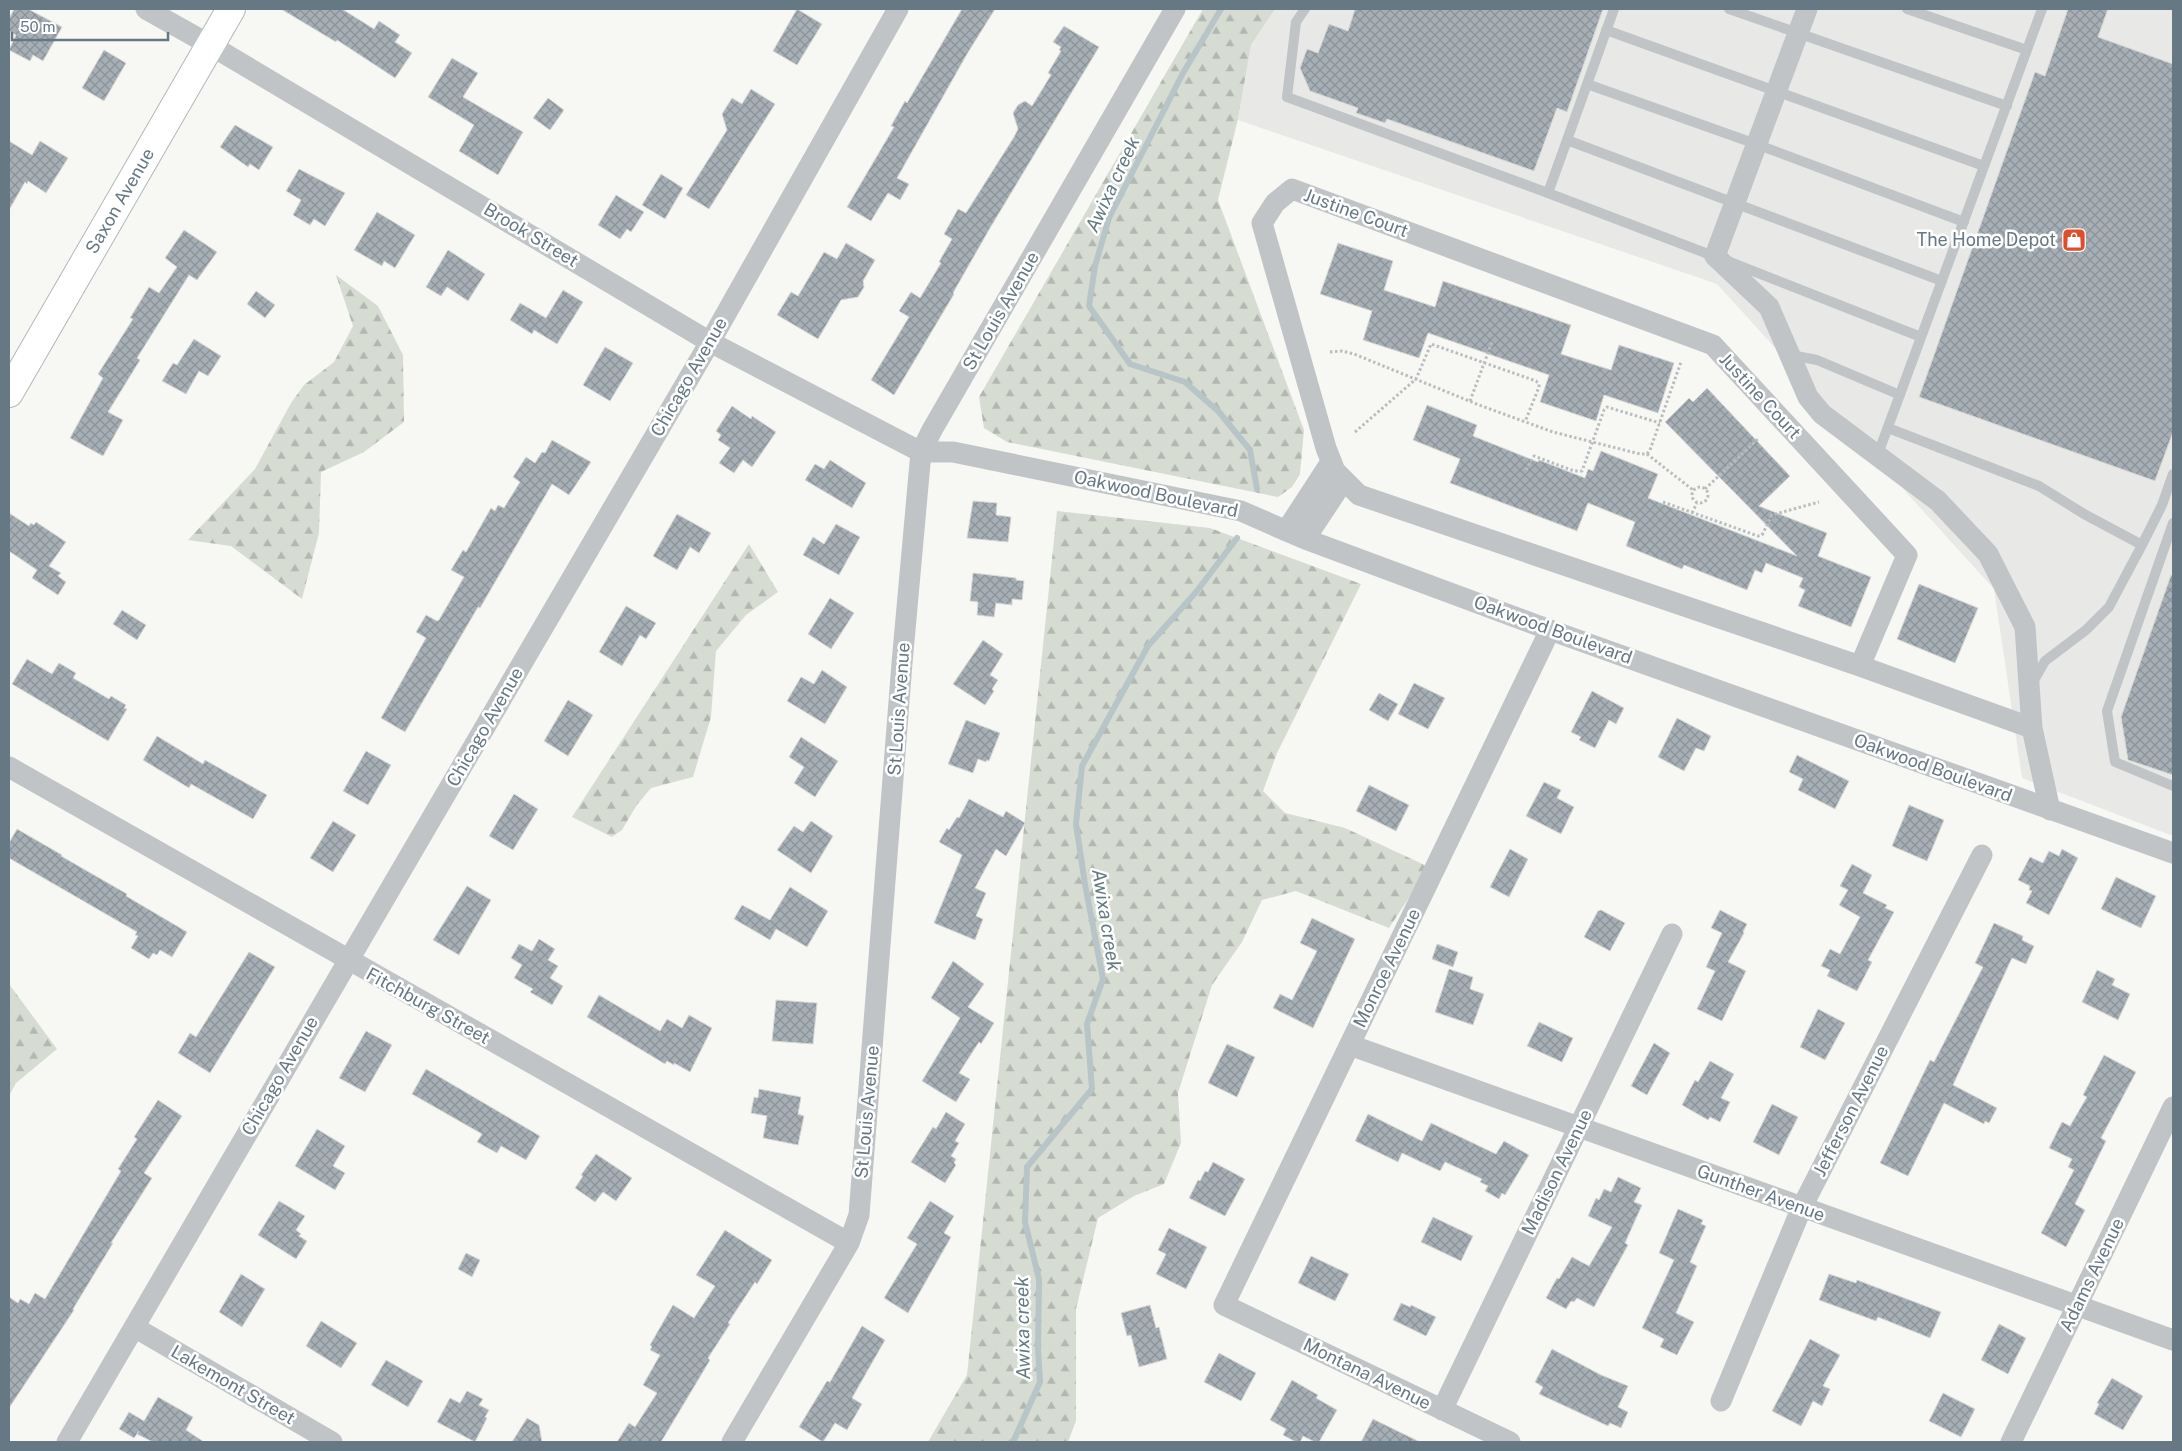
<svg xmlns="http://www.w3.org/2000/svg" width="2182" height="1451" font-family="'Public Sans',sans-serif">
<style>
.built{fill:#e8e8e7}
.forest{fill:url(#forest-firs)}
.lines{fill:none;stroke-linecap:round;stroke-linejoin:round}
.stream{stroke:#b7c4c8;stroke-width:6}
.building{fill:url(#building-cross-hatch);stroke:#d8d8d6}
.secondary-casing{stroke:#b2b8bc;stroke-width:30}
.path{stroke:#babdbf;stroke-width:3;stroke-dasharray:2.5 2.5;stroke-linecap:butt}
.lane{stroke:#c0c4c7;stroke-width:10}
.street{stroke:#c0c4c7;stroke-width:21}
.secondary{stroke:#fff;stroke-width:28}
.labels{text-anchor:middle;stroke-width:5;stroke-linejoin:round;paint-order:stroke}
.street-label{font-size:18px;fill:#667884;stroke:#fff}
.poi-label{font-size:18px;fill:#667884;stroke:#fff;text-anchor:end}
.water-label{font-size:19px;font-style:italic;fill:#637a80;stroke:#fff}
</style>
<defs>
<pattern id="forest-firs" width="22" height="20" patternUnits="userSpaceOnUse" patternTransform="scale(1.25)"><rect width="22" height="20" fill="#d7dcd3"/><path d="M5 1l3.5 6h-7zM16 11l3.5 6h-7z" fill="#b2b7b1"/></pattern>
<pattern id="building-cross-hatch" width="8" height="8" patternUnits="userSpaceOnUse" patternTransform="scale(1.25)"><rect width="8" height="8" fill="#a6afb5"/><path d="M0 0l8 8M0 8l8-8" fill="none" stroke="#8b9399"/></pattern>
</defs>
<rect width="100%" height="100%" fill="#f7f7f4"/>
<path class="built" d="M1275,9H2173V836L2022,778L1994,589L1717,284L1238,120L1251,45Z"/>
<path class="forest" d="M1203,9H1275L1251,45L1238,119L1218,200L1304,430L1300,474L1292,487L1278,497L1007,442L984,428L979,397Z
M336,275L378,306L403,355L404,422L364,452L321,472L319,533L302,599L231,546L188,540L255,469L291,403L304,385L334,362L353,326Z
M1057,511L1210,528L1361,584L1277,753L1263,791L1285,813L1345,828L1429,867L1389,928L1296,891L1262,900L1242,942L1212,985L1178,1093L1181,1143L1164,1184L1134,1196L1098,1218L1076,1309V1421L1068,1442H928L967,1375Z
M749,544L778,592L746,615L716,651L711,717L693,777L651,788L636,806L622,830L612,837L572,817Z
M9,984L57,1049L16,1083L9,1096Z"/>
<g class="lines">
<path class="stream" d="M1221,9L1183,73L1109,218L1095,266L1089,306L1130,364L1185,382L1219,412L1250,450L1257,489
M1013,1442L1040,1382L1038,1349L1039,1279L1025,1222L1027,1167L1092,1089L1087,1024L1103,979L1085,884L1076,824L1082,766L1148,646L1197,591L1237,538"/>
</g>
<path class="building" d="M14,9H28L62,27L43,61L33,55L30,61L9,50L16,35L9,31V19Z
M281,9H342L374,29L379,21L400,35L395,42L412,53L395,78L337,40L336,42Z
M797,9L822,24L797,65L773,51Z
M962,9H995L967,54L897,178L909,184L900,200L888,193L871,221L847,207L894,127L891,126L905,101L907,103Z
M1355,9H1603L1567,112L1557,108L1534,171L1387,119L1385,123L1356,113L1358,108L1310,91L1300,68L1307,49L1318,53L1329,24L1348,31Z
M2068,9H2108L2098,37L2173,64V432L2155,481L1919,397L2035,72L2045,76Z
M1064,26L1099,47L990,228L953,293L954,294L894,395L871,380L909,317L899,311L911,292L920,298L941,263L939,262L952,239L944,234L958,209L966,213L1014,137L1018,129L1013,113L1018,105L1025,101L1032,106L1051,75L1048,73L1061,51L1059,50L1061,47L1053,42Z
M104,50L126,63L104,101L82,88Z
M452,58L478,73L463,97L523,132L498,175L459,151L474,125L428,97Z
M751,89L775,104L709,209L686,195L727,130L722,114L732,98L742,104Z
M548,98L564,110L550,130L533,118Z
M235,125L273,147L259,170L250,164L248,167L220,147Z
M9,141L32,155L40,141L68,158L46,193L28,181L27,184L25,182L9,210Z
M299,169L345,193L325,226L314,219L310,225L293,215L301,200L286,191Z
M661,174L683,188L665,219L642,205Z
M616,195L644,212L631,232L627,229L620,239L598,225Z
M377,212L415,235L395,268L384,261L382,266L354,250Z
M184,230L217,252L197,280L189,275L137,358L140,360L108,412L123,420L103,456L70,438L103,378L98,374L133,319L130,318L149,287L159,293L177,267L165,258Z
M846,243L875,260L863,281L864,287L858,297L841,300L818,339L777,315L791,292L798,296L824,252L837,259Z
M1338,243L1393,261L1384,290L1435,307L1443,281L1571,325L1561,354L1611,370L1619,345L1674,363L1658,413L1604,395L1596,421L1540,402L1549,375L1428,333L1419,358L1363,340L1372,311L1320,294Z
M448,250L485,274L468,301L447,287L441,296L426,287Z
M563,290L583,302L557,344L534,330L532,334L510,320L520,303L546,318Z
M256,291L275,305L265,318L247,304Z
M194,339L221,356L208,376L199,371L186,394L162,381L173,363L177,365Z
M605,347L633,363L610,401L583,385Z
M1707,388L1790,476L1759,506L1827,533L1818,556L1871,577L1851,627L1798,606L1805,590L1799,587L1803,578L1766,563L1762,573L1755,570L1747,590L1684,565L1682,569L1626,546L1635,522L1588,503L1577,531L1450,483L1460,459L1413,440L1427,405L1477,425L1473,436L1538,462L1539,460L1585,478L1588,469L1593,471L1601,451L1658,474L1648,498L1797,556L1665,422L1689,398L1693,402Z
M732,406L751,419L752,416L776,432L752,467L743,460L734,473L719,463L730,448L718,440L721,435L716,431Z
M552,440L591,462L569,495L552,484L480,608L478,607L405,732L381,718L426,638L416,632L426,615L437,621L439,620L464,577L451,570L463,550L466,552L491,508L495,511L498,505L504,508L520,482L513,477L526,457L535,463L542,452L545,453Z
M830,460L866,483L852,508L805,480L815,464L824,469Z
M973,501L997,503L996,515L1011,517L1008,542L967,538Z
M9,513L29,526L31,523L34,525L36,522L66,542L49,566L61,573L58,576L66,582L58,595L32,578L37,570L9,551Z
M677,514L711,533L699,553L690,547L677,570L653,556Z
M836,524L860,537L839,575L803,555L813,537L824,544Z
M973,573L1016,578V580L1024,581L1022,600L1012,599V605L996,603L994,617L977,615L978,602L970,601Z
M2171,575L2173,576V775L2128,760L2121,717Z
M1919,584L1978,608L1955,663L1897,639Z
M830,598L854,613L831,649L808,634Z
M626,606L656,623L646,639L640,635L622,666L599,652Z
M122,610L146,625L137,640L113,624Z
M983,640L1003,654L990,675L998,680L992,689L994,691L985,705L953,684Z
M27,659L52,674L59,663L76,673L73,678L109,699L111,696L126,705L124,708L127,709L108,741L12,684Z
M822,670L847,687L825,724L787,701L801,677L814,684Z
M1414,683L1445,698L1428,729L1398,714Z
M1592,691L1624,708L1616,724L1609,720L1595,748L1579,740L1581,737L1571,732Z
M1379,693L1398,704L1388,721L1369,710Z
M568,700L593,715L568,756L544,741Z
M1677,718L1711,736L1704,751L1696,748L1684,771L1658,757Z
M966,720L1000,733L989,761L987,760L986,762L978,759L973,773L948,764Z
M157,736L203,764L205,760L267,795L253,819L191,784L189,788L143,760Z
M801,737L838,761L815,797L794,783L804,767L789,757Z
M366,751L391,765L368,805L343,791Z
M1797,755L1849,781L1835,809L1798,790L1803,779L1789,772Z
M1544,782L1561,790L1557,798L1574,807L1561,834L1526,816Z
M1369,785L1409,805L1396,831L1356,811Z
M514,794L538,809L513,850L489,836Z
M969,799L1003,817L1006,811L1025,823L1006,856L996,849L975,888L986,893L976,916L983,919L975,940L934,923L962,855L939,842L947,828L949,830L957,817L959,818Z
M1909,805L1944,820L1927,861L1892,846Z
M333,821L356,835L333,872L310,858Z
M811,821L833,836L811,873L777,850L794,826L803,832Z
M17,829L62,855L61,856L127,894L126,896L187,932L172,957L160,950L157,955L153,953L149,959L131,948L138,936L135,935L137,932L9,858V843Z
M1510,849L1528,859L1509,897L1490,887Z
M2062,849L2078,858L2049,915L2026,903L2032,891L2029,890L2030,886L2018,880L2030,857L2043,863L2049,851L2059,856Z
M1852,864L1872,875L1863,893L1887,905L1885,908L1894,912L1868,960L1872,962L1857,991L1827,976L1830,970L1821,966L1830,949L1840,954L1860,917L1839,905L1848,890L1840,886Z
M2116,877L2156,896L2141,928L2101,909Z
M467,886L491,900L459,955L433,940Z
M790,887L828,911L807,947L776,929L770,940L734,919L742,905L770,920Z
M1601,910L1625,923L1610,951L1584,937L1598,911Z
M1720,910L1747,924L1743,932L1744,933L1728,962L1746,971L1722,1021L1697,1009L1715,971L1706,967L1722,933L1711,928Z
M1312,918L1355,939L1313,1028L1273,1008L1280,994L1292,1000L1317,951L1300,943Z
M1994,923L2023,936L2022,940L2034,946L2026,964L2012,958L1953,1085L1997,1108L1989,1123L1985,1121L1984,1124L1944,1103L1908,1176L1880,1163L1930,1060L1934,1062L1983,967L1975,963Z
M539,939L555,949L548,960L558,966L550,978L563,986L552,1005L530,992L533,989L514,978L522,965L511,958L519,944L532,951Z
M1437,944L1458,952L1453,967L1432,959Z
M249,952L275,967L210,1073L178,1053L190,1033L196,1037Z
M953,961L984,984L968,1007L994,1023L981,1044L979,1042L959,1073L970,1079L956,1102L922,1081L960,1018L931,998Z
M1449,969L1473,977L1470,989L1484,994L1473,1025L1435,1012Z
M2097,970L2115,979L2112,985L2130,994L2118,1020L2082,1002Z
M599,995L660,1031L667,1019L682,1028L689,1015L712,1028L690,1072L674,1063V1065L667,1061L665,1064L587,1017Z
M776,1000L817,1003L813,1044L772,1041Z
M1818,1009L1845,1023L1825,1060L1800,1047Z
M1539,1022L1573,1038L1562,1062L1527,1046Z
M366,1031L392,1045L365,1092L339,1078Z
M1654,1043L1670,1053L1647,1095L1631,1086Z
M1227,1044L1255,1057L1237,1097L1208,1083Z
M2104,1055L2136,1072L2101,1138L2106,1141L2075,1204L2085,1210L2066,1247L2041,1233L2074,1170L2068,1167L2072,1159L2049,1148L2062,1122L2070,1126L2087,1097L2083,1095Z
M1710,1061L1734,1074L1721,1098L1730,1102L1720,1122L1710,1117L1708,1120L1682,1105L1695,1080L1698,1082Z
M426,1069L540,1136L526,1160L501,1146L497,1153L477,1142L482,1134L412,1094Z
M759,1089L801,1097L798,1114L804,1116L798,1145L763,1138L767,1116L751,1113L754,1097L758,1098Z
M158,1100L182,1116L144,1173L152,1178L111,1243H113L73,1309L74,1310L9,1408V1297L18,1303L20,1299L29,1304L35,1293L45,1299L121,1171L118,1169L137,1139L134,1137Z
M1772,1104L1798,1117L1779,1155L1753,1142Z
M946,1112L965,1124L955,1141L959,1143L951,1156L956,1159L954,1163L956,1165L945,1183L911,1162L933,1127L936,1129Z
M1368,1114L1422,1141L1431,1123L1496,1154L1504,1141L1529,1155L1505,1195L1502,1193L1499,1199L1485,1191L1488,1186L1480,1182L1482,1179L1445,1162L1440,1171L1402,1153L1398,1162L1355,1141Z
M317,1129L345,1146L333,1166L345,1173L335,1190L295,1166Z
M596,1154L632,1178L616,1201L603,1192L595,1202L575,1188L583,1176L581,1175Z
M1213,1162L1245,1179L1225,1216L1189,1198L1198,1180L1200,1181L1205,1171L1208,1172Z
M1618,1177L1641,1188L1634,1202L1642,1205L1625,1243L1628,1245L1594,1307L1577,1298L1574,1302L1571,1301L1566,1309L1546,1298L1557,1278L1559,1279L1572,1257L1589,1266L1612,1227L1588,1216L1596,1198L1599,1200L1604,1189L1611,1192Z
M279,1201L305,1216L296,1230L301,1234L299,1236L307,1241L296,1259L258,1235Z
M930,1201L954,1216L944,1233L951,1237L908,1313L884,1298L917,1244L907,1238Z
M1678,1209L1703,1220L1701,1224L1706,1226L1690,1262L1697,1266L1676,1313L1694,1322L1677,1355L1660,1347L1664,1339L1642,1328L1674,1260L1659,1253Z
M1433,1217L1473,1236L1461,1261L1421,1242Z
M1169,1228L1207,1247L1186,1289L1156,1274L1166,1254L1158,1250Z
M725,1230L772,1260L757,1284L755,1282L728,1323L730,1324L708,1358L710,1360L661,1442H617L629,1423L635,1427L657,1393L643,1385L660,1355L650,1350L652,1347L650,1345L673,1305L694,1318L715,1286L696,1275Z
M466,1253L480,1260L472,1277L458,1269Z
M1311,1256L1349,1274L1335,1301L1298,1283Z
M241,1274L265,1289L242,1327L219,1312Z
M1829,1274L1856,1283L1857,1280L1941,1312L1930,1338L1878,1317L1876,1321L1819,1300Z
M1401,1303L1410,1307L1411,1305L1436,1317L1426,1336L1393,1320Z
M1150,1305L1156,1328L1159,1327L1167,1359L1139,1367L1131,1335L1127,1336L1121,1313Z
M321,1321L357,1343L341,1368L306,1346Z
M1999,1324L2026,1338L2008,1374L1981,1360Z
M862,1326L885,1340L852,1398L862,1404L847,1430L835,1423L823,1442L799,1427L827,1381L830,1382Z
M1810,1339L1840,1355L1823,1386L1830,1389L1822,1406L1813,1401L1801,1426L1772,1411Z
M1552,1349L1601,1375L1628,1386L1618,1407L1628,1412L1621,1428L1610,1423L1608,1426L1539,1394L1543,1387L1535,1382Z
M1219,1353L1256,1373L1241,1401L1204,1382Z
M386,1360L423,1381L408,1407L371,1385Z
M2112,1378L2143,1396L2123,1430L2094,1414L2099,1404L2097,1403Z
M1292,1380L1318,1395L1316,1398L1337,1410L1319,1442H1315L1303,1436L1300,1442H1296L1283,1435L1286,1429L1270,1420Z
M467,1391L483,1399L479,1405L489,1410L485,1417L487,1418L475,1442L437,1422L450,1398L460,1403Z
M1943,1393L1975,1409L1961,1437L1929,1421Z
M158,1397L193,1417L186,1430L204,1442H153L137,1434L139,1431L134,1438L119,1429L129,1412L144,1421Z
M527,1418L539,1425L542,1442H512Z
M1373,1419L1420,1442H1361Z"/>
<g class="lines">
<g class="secondary-casing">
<path id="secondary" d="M9,393L231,9"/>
</g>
<path class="path" d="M1330,352L1342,351L1354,354L1479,405L1553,432L1640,454H1647L1650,450L1681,362
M1470,401L1492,342
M1355,432L1416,379L1431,344L1536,381L1539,384V387L1525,422
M1647,454L1693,490
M1526,470L1534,456L1574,471H1582L1604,410L1607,407L1660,423
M1692 495a8 8 0 1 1 16 0a8 8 0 1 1-16 0Z
M1705,489L1759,438
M1663,502L1758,536L1762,535L1772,515L1819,502
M1692,513L1697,503"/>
<path class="lane" d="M1305,9L1296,22L1287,97L1548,193
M1614,9L1548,193L1716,257
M1729,9L2007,106
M1907,9L2027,50
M1606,30L1984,166
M1587,84L1756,144L1964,222
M1567,140L1942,281
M1730,262L1921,337
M1791,355L1817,360L1900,395
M1888,428L2039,486L2084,514L2142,545L2109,607L2086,630L2045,661L2033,682
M1878,454L2042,9
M2173,523L2107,711L2115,762L2173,786
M2142,545L2162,505L2173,474"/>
<path class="street" d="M146,9L210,45L710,342L921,452H953L1241,511L1305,539L1550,630L2173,853
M1807,9L1715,256L1769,307L1808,397L1822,414L1938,501L1988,554L2025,627L2032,728L2050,810
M1286,531L1331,462
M1305,539L1344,480
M1860,666L1907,555L1713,345L1292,189L1275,203L1262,223L1326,448L1335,471L1359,495L1860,666L2032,728
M9,767L849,1243
M1350,1045L2173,1340
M134,1327L332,1442
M1721,1401L1802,1207L1982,855
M1442,1410L1672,934
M67,1442L710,342L898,9
M732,1442L849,1243L859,1215L902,663L921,452L932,430L1175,9
M1510,1442L1224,1305L1550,630
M2011,1442L2173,1107"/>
<use href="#secondary" class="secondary"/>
</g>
<defs>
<g id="shop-square" transform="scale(1.25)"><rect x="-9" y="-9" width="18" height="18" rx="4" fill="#df4d2b" stroke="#fff"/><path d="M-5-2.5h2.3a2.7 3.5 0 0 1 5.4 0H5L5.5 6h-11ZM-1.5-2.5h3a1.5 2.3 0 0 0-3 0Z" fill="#fff"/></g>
</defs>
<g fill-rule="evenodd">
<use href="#shop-square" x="2074" y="240"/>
</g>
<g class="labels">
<g class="street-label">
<text transform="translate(120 201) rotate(-60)" y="6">Saxon Avenue</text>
<text transform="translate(1356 213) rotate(20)" y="6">Justine Court</text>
<text transform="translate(531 235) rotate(31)" y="6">Brook Street</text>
<text transform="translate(1001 311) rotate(-60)" y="6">St Louis Avenue</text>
<text transform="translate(689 377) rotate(-60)" y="6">Chicago Avenue</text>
<text transform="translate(1760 396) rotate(47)" y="6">Justine Court</text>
<text transform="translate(1156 494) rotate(12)" y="6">Oakwood Boulevard</text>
<text transform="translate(1553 630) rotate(20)" y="6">Oakwood Boulevard</text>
<text transform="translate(899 709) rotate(-86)" y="6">St Louis Avenue</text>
<text transform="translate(485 727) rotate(-60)" y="6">Chicago Avenue</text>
<text transform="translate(1933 768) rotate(20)" y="6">Oakwood Boulevard</text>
<text transform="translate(1387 968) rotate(-64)" y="6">Monroe Avenue</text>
<text transform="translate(428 1006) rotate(29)" y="6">Fitchburg Street</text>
<text transform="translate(280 1076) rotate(-60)" y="6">Chicago Avenue</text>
<text transform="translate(1851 1111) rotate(-63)" y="6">Jefferson Avenue</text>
<text transform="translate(867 1112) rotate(-85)" y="6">St Louis Avenue</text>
<text transform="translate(1557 1172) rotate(-64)" y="6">Madison Avenue</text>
<text transform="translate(1761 1193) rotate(20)" y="6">Gunther Avenue</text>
<text transform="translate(2092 1275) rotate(-64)" y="6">Adams Avenue</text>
<text transform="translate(1367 1374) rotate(26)" y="6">Montana Avenue</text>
<text transform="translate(233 1385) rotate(30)" y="6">Lakemont Street</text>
</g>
<g class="poi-label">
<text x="2056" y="246">The Home Depot</text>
</g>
<g class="water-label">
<text transform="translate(1112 184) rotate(-65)" y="7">Awixa creek</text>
<text transform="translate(1107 920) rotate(81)" y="7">Awixa creek</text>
<text transform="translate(1022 1328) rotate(-91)" y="7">Awixa creek</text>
</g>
</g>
<rect width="2182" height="1451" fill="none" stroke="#667884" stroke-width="20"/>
<path d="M12 32v8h156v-8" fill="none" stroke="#667884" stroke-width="2.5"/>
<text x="20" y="32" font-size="15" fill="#667884" stroke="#ffffff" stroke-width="4" paint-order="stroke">50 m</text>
</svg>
